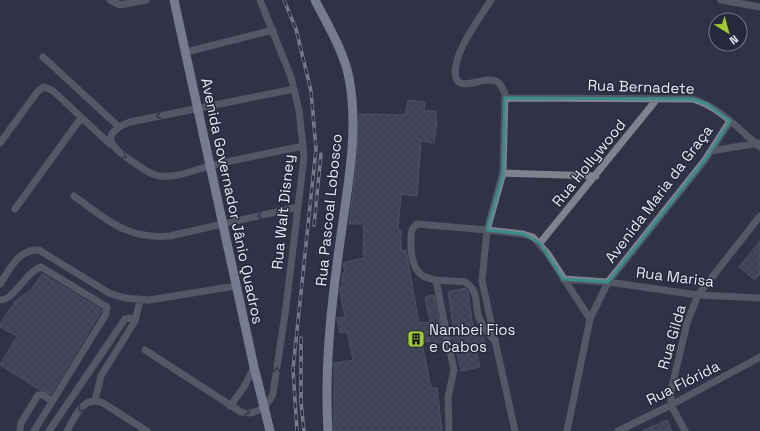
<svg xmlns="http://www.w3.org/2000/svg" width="760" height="431" font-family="'Space Grotesk',sans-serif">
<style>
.building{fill:url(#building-cross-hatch);stroke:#70758a}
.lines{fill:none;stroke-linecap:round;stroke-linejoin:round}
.minor{stroke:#80838d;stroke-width:7}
.major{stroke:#cdd2e5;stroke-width:9}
.rail-casing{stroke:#caceda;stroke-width:3.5}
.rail{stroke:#25293b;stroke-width:2;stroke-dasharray:6;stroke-linecap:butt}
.oneway{stroke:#3c4050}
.marked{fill:none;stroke:#3a8d89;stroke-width:3;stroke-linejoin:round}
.labels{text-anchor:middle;stroke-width:3;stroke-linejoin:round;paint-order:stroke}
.street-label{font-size:15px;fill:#e5e9f4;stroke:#25293b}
.poi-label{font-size:15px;fill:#e5e9f4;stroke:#25293b;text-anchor:start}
</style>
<defs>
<pattern id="building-cross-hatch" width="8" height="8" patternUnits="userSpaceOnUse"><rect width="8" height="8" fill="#505569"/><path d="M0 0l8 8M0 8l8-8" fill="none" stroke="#696d7f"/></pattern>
</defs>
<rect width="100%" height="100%" fill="#2f3345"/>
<path class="building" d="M408,100L425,102L424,111H436V120H437L434,143L421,141L417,196L401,194L398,229L401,231V251L406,250L419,323L430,322L425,297L434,295L444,340L443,342L434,344L433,341L422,342L431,388H437L442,431H334V363L353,360L347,332L340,333L337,318L345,317L340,292V287H342V273H345L343,263L363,258L364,224H349L357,157L359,114L405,115Z
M760,241V274L755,280L739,267Z
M42,274L102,310L51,394L40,390L0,365L17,336L0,327V324L16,300L31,290Z
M465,288L468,292L474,335L482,333L485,343L475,344L480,367L461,371L454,341L451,338V332H454L448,292Z
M667,420L672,431H642Z"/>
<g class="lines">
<path class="minor" d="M110,0L120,5L146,0
M491,0C480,18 450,56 456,78C461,93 488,73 499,83C501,85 503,90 505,93L503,173L487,230L482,281L515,431
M721,0L760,7
M186,52L273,30
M43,57L118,126
M294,89L130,122C97,135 112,148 133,162C141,167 150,175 160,176C176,178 194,170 210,166C241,158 272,153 303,146
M505,98L693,99C721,108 738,129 760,147
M0,143L38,91L44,87L52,90L110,144
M711,151L759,143
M503,173L596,176
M74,196C106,219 127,240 170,236L298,207
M15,209L81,118
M540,243L657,99
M563,279L608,282L698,295L760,298
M436,280L447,336
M0,284C10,269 18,249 39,250L109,293L125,298L149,300L236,286
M0,300C15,300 25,272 41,267L107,307L106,314L34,431
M135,321L140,300
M493,339C488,333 482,326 479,318C474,303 480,292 465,282C433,279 411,285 411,244C411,236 410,229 417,224L487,230L523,234L533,237L548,254L590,319
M448,342L454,370L448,397L449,431
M145,350L241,412C255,416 267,407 273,394L286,307L304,157L299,110L291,77L260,0
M230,406L244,387L254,367
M20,431L21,423L38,395H43L52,401
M49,431L125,319L130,318L135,321L101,376L95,400
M67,431C76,416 82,395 103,403L147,431
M567,431L590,319L608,282L705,160L730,121
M618,431L671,405L760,357
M685,431L671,405V391L687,323L698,295L760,216"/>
<path class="major" d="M174,0L254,367L270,431
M315,0C327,24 344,51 349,78C359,129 348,184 341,235C332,299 324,366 328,431"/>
<g class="rail-casing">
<path id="rail" d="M284,0L296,29L311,91L316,149L293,369L297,431
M314,225L321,154
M301,338V402L304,431"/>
</g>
<use href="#rail" class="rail"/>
</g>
<defs><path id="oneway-chevron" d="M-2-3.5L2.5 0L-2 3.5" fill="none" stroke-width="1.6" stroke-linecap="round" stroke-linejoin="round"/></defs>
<g class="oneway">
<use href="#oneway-chevron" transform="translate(159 116) rotate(168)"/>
<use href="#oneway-chevron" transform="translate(124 156) rotate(34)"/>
<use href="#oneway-chevron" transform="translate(260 216) rotate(167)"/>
<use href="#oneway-chevron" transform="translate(277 370) rotate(-82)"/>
<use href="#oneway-chevron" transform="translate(81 409) rotate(128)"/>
<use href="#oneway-chevron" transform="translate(247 412) rotate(1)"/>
</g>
<path d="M0 0H760V431H0ZM505,98L693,99L707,104L730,121L705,160L608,282L563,279L540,243L523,234L487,230L503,173Z" fill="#2f3345" fill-opacity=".55" fill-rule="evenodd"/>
<path class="marked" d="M505,98L693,99L707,104L730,121L705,160L608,282L563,279L540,243L523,234L487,230L503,173Z"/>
<defs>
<g id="building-square" transform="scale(0.9)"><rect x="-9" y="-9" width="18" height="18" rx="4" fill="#9fca2d" stroke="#25293b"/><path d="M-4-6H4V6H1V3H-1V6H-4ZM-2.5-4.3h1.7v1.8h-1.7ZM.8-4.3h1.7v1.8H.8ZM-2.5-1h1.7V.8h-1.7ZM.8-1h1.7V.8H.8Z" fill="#111"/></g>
</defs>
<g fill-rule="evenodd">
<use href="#building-square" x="416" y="339"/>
</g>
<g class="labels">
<g class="street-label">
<text transform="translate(641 87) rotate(2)" y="5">Rua Bernadete</text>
<text transform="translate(589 163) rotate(-51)" y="5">Rua Hollywood</text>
<text transform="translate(659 194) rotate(-53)" y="5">Avenida Maria da Graça</text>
<text transform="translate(232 201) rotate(78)" y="5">Avenida Governador Jânio Quadros</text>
<text transform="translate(329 210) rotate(-84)" y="5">Rua Pascoal Lobosco</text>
<text transform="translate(283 212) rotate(-84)" y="5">Rua Walt Disney</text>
<text transform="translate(675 277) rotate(7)" y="5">Rua Marisa</text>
<text transform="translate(672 337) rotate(-74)" y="5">Rua Gilda</text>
<text transform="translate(683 383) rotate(-27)" y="5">Rua Flórida</text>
</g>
<g class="poi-label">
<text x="429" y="335">Nambei Fios<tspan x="429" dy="17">e Cabos</tspan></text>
</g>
</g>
<g transform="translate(728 32) rotate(143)"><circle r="19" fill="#25293b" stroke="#727685"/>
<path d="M0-3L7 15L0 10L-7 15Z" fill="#9fca2d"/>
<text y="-6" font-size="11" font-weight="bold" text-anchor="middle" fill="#e5e9f4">N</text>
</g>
</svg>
